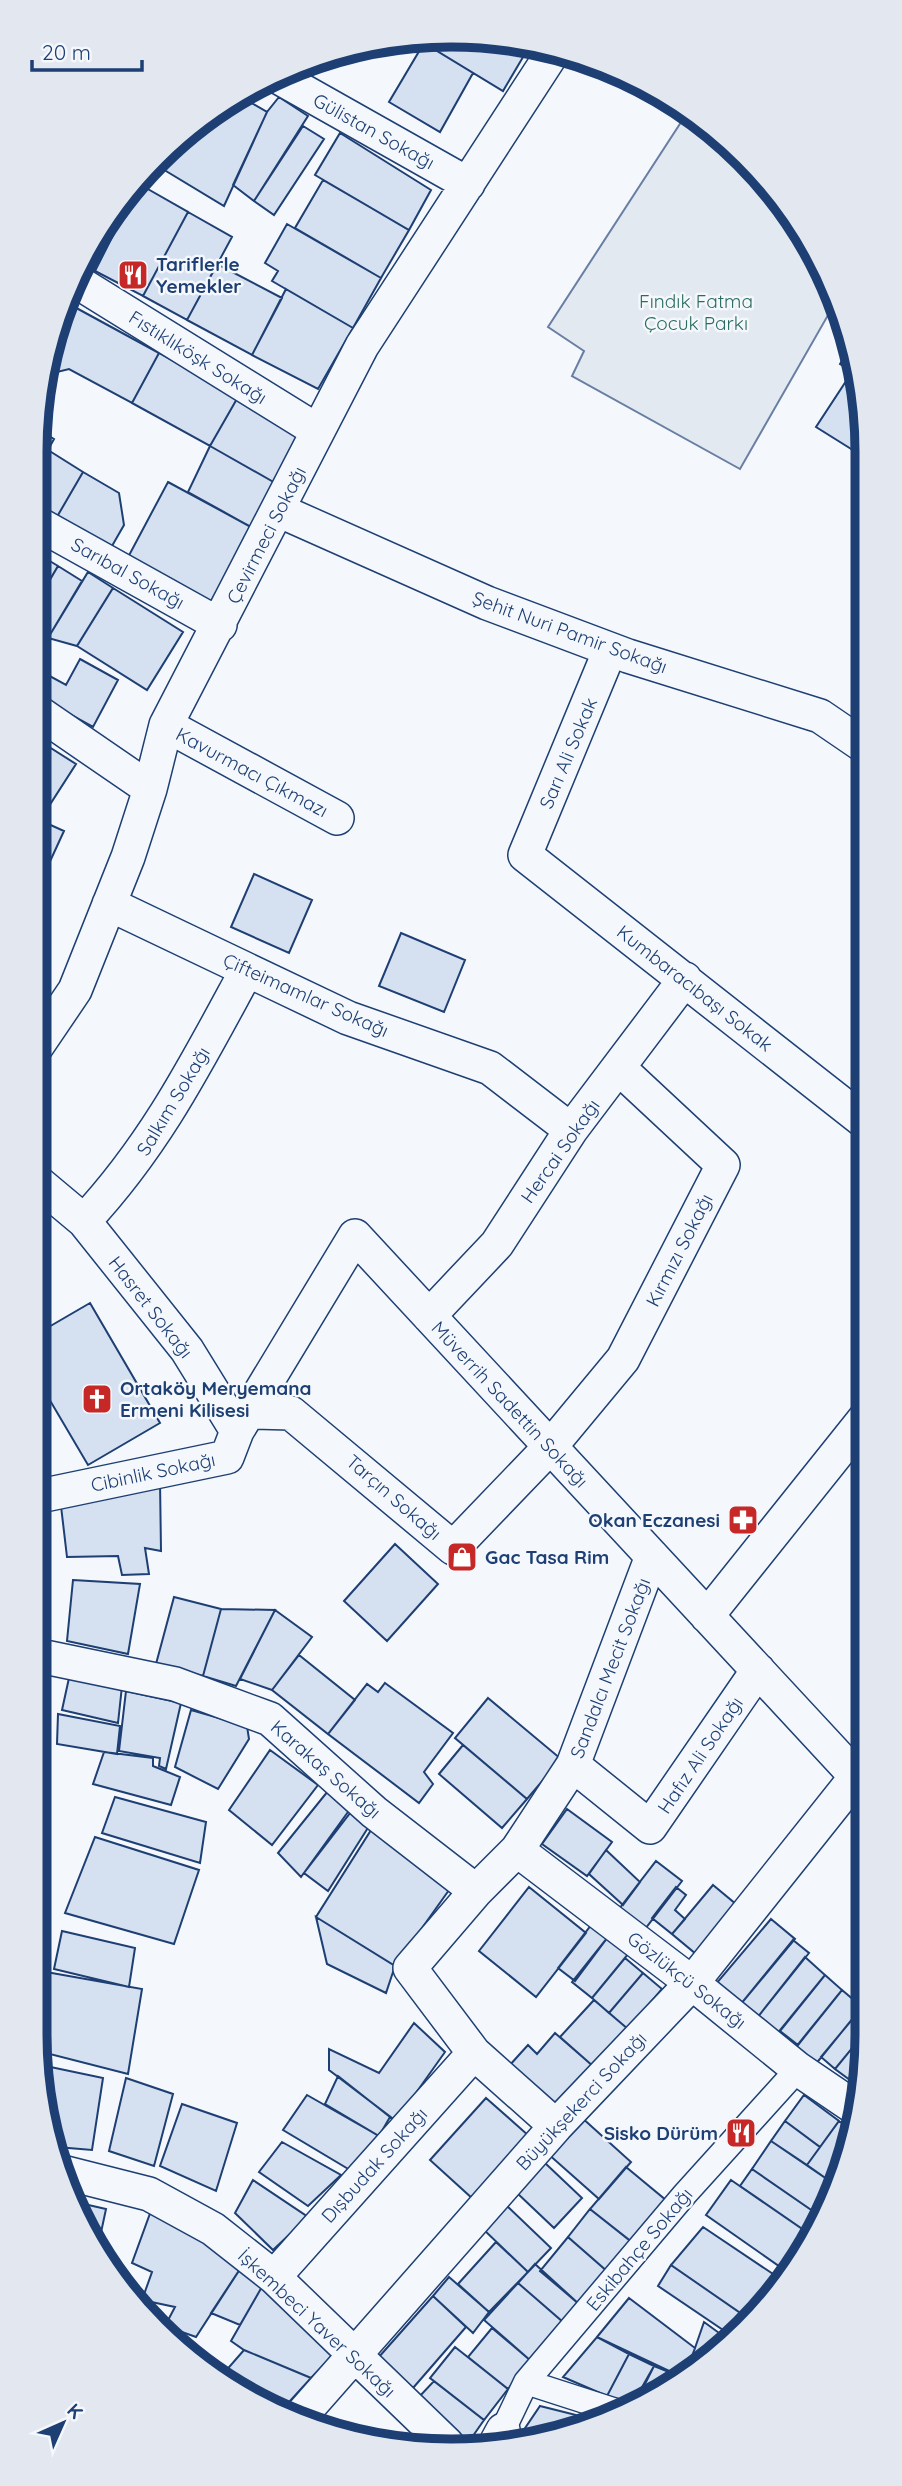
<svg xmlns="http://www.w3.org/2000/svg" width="902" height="2486" font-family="Quicksand,sans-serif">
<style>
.green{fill:#e3e9f0;stroke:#687fa3;stroke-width:2}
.building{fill:#d5e0f0;stroke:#1d3f73;stroke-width:2}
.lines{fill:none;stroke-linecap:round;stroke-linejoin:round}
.pedestrian-casing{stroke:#1d3f73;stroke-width:27}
.minor-casing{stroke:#1d3f73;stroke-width:36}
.pedestrian{stroke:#f4f7fb;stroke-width:24}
.minor{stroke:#f4f7fb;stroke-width:33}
.labels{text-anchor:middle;stroke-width:5;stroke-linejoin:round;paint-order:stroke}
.street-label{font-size:19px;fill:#1d3f73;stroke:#f4f7fb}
.poi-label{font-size:19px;font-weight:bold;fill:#1d3f73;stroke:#f4f7fb;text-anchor:start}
.park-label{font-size:19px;fill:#2c6c60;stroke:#f4f7fb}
.rim{fill:none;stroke:#1d3f73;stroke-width:9}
</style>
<rect width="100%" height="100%" fill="#f4f7fb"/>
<path class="green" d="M687,113L763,176L824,267L835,303L740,469L572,376L584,351L548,327Z"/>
<path class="building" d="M425,40L529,47L503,91L424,43Z
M424,43L473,73L440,132L389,102Z
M238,95L267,112L224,206L161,168L168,157Z
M279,97L308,116L254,201L233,185L267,112Z
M303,126L324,139L274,215L254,201Z
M340,133L431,190L409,230L315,175Z
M323,180L409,230L381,278L295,228Z
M139,182V184L95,271L87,267L121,198Z
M139,184L188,212L143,296L95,271Z
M188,212L232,237L187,320L143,296Z
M287,224L381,278L353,328L272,281L278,271L265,263Z
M217,264L282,298L252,355L187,320Z
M286,289L353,328L318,389L252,355Z
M69,304L159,353L132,403L69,369L45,375L49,344Z
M849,350L863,396L864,457L816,427L852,372L840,364Z
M159,353L238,397L210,446L132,403Z
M238,397L305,436L277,484L210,446Z
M38,429L54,439L35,473V451Z
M210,446L277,484L251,527L188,492Z
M48,450L83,472L54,522L35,512V473Z
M83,472L119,493L124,525L108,553L54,522Z
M168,482L251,527L209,606L126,561Z
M35,552L58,566L35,605Z
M58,566L82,581L45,643L35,637V605Z
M88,572L113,588L77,646L48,638Z
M113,588L183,632L147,690L77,646Z
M80,659L118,680L93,727L35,695V668L66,685Z
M35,738L76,764L49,806L35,797Z
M35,818L64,831L35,894Z
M254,874L312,900L289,953L231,927Z
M401,933L465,960L444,1012L379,986Z
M90,1303L160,1423L88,1465L35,1375V1335Z
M160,1481L161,1551L145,1548L149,1574L122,1575L118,1556L67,1557L61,1506Z
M395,1544L438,1584L387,1641L344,1601Z
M73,1580L140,1584L128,1654L67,1641Z
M174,1597L221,1609L203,1676L156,1664Z
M221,1609L275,1610L236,1686L203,1676Z
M275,1610L312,1637L272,1690L240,1679Z
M299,1655L355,1700L328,1734L272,1690Z
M69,1678L122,1686L118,1723L62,1710Z
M385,1683L453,1733L424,1772L433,1784L419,1803L328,1734L367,1684L378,1692Z
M126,1691L181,1703L166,1769L159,1766L160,1758L119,1751Z
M488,1698L561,1759L527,1799L455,1738Z
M191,1710L247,1726L249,1739L218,1789L175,1767Z
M58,1714L120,1726L117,1754L57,1744Z
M463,1745L527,1799L502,1828L439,1774Z
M270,1750L318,1785L272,1845L229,1810Z
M104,1752L153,1758V1766L180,1777L171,1805L93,1784Z
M332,1786L353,1805L301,1877L278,1853Z
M115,1797L206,1822L200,1863L102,1833Z
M354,1808L371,1823L328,1891L304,1873Z
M567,1809L612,1842L587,1876L542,1844Z
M373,1827L454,1883L395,1966L316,1917Z
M95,1837L199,1870L174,1944L65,1913Z
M606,1850L640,1882L623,1905L589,1874Z
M656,1861L682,1881L645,1929L619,1909Z
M713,1885L737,1905L696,1954L672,1934Z
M529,1887L586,1933L536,1997L479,1951Z
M676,1887L686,1895L675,1910L685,1919L672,1934L652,1918Z
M316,1917L395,1966L386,1993L327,1964Z
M771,1919L795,1939L740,2005L715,1985Z
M592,1924L608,1937L575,1981L558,1968Z
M62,1931L135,1948L129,1987L54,1969Z
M608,1937L629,1953L592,1998L572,1982Z
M793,1940L809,1953L757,2018L740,2005Z
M805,1957L825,1975L777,2034L757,2018Z
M625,1958L643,1973L609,2013L592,1998Z
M35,1970L142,1989L128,2074L38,2051L35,2035Z
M643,1973L662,1989L628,2029L609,2013Z
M825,1975L842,1990L798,2045L780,2031Z
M842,1990L862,2007L815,2065L795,2048Z
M594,2000L628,2029L594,2067L560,2037Z
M860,2010L867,2016V2030L835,2069L821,2057Z
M414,2023L445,2052L396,2121L329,2070V2049L379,2073Z
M867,2030L862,2070L854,2083L835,2069Z
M555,2033L594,2067L558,2108L509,2066L528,2045L537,2054Z
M41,2065L103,2078L92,2150L57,2147Z
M862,2070L860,2087L854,2083Z
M338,2076L390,2117L379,2136L325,2104Z
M126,2078L173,2094L154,2166L109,2151Z
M307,2095L379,2136L350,2170L283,2130Z
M804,2095L839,2121L820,2147L785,2121Z
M486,2098L529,2136L473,2199L430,2160Z
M182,2104L237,2123L216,2191L160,2166Z
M580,2116L631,2162L599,2199L547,2153Z
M785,2121L820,2147L807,2165L771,2141Z
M839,2121L854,2132L853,2142L834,2184L807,2165Z
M771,2141L834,2184L820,2216L752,2169Z
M282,2142L341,2175L308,2206L259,2172Z
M545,2163L582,2198L554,2228L516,2192Z
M626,2167L667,2201L633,2243L590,2209Z
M752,2169L820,2216L811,2235L740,2186Z
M253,2180L308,2217L273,2250L235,2213Z
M731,2180L811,2235L786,2271L706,2215Z
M71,2201L106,2209L99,2242L96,2241Z
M505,2204L551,2248L528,2272L482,2228Z
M152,2208L242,2266L196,2337L165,2326L175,2307L142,2300L152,2272L132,2263Z
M590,2209L633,2243L608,2272L568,2237Z
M703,2227L782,2280L746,2317L671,2265Z
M568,2237L608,2272L579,2304L540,2271Z
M496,2242L528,2272L489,2312L458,2284Z
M535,2264L579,2304L563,2322L518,2283Z
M671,2265L746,2317L729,2334L658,2286Z
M242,2266L263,2285L240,2325L211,2313Z
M449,2277L489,2312L473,2333L433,2296Z
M518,2283L563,2322L531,2361L484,2320Z
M263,2285L336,2352L311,2378L244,2350L231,2341Z
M433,2296L466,2327L413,2388L378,2358Z
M629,2298L695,2348L684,2378L597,2337Z
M704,2322L726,2338L683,2380L695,2348Z
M492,2328L531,2361L508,2389L468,2357Z
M597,2337L629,2354L607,2396L563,2377Z
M455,2347L508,2389L484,2420L430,2378Z
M244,2350L311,2378L280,2412L267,2408L223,2374Z
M629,2354L654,2366L633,2403L607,2396Z
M654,2366L684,2378L643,2398L639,2396Z
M434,2381L484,2420L468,2443H464L418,2398Z
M540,2406L580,2416V2427L558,2437L517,2440Z"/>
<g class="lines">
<g class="pedestrian-casing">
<path id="pedestrian" d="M526,2382L616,2411
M503,2430L526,2382L685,2194L798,2069"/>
</g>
<g class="minor-casing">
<path id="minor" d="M280,78L468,184
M79,283L318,431
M278,510L487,603L628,656L820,716L864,746
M35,522L220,625
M610,650L525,855L865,1122
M35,710L150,789
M166,725L337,818
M109,904L348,1018L490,1068L571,1130
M35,1049L75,990L128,857L150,789L166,725L362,346L555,49
M35,1180L84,1221L187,1350L237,1431
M84,1221C156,1144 197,1062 247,970
M429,1316L497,1244L571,1130L685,979
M249,1412L291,1413L453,1548L550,1447L623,1359L723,1165L620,1069
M35,1497L227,1457L237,1431L355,1236L866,1787
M707,1616L866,1417
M35,1655L175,1684L270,1719L374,1812L476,1891
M573,1765L650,1827L758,1670
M517,1850L692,1983L798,2069L857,2109
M556,2126L474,2053L410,1968L476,1891L517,1850L573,1765L652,1556
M62,2172L149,2194L213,2229L274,2277L447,2444
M274,2277L474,2053
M299,2418L556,2126L692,1983L856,1777
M497,2441L503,2430"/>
</g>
<use href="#pedestrian" class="pedestrian"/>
<use href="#minor" class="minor"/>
</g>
<defs>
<g id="restaurant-square" transform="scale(1.575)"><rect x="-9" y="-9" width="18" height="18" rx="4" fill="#c62828" stroke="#f4f7fb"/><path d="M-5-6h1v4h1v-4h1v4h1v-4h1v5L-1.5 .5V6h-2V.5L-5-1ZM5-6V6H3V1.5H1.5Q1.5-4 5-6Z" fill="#fff"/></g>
<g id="church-square" transform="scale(1.575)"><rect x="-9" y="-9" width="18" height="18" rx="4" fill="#c62828" stroke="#f4f7fb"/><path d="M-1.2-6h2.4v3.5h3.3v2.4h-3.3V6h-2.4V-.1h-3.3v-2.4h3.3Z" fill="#fff"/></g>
<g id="pharmacy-square" transform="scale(1.575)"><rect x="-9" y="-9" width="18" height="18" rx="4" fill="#c62828" stroke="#f4f7fb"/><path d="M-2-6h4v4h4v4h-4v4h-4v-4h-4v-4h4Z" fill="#fff"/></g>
<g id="shop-square" transform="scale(1.575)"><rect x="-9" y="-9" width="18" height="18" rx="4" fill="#c62828" stroke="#f4f7fb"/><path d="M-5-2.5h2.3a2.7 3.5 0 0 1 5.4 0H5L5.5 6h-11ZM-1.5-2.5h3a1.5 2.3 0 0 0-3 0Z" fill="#fff"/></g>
</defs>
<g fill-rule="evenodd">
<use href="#restaurant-square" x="133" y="275"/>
<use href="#church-square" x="97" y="1399"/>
<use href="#pharmacy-square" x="743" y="1520"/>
<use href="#shop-square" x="462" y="1557"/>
<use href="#restaurant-square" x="741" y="2133"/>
</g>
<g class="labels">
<g class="street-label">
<text transform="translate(374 131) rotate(29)" y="7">Gülistan Sokağı</text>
<text transform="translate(198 357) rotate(32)" y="7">Fıstıklıköşk Sokağı</text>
<text transform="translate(266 535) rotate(-63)" y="7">Çevirmeci Sokağı</text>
<text transform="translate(128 573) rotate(29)" y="7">Sarıbal Sokağı</text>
<text transform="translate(570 632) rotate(20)" y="7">Şehit Nuri Pamir Sokağı</text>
<text transform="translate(568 753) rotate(-67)" y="7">Sarı Ali Sokak</text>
<text transform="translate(252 772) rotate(28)" y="7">Kavurmacı Çıkmazı</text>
<text transform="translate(695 988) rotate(38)" y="7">Kumbaracıbaşı Sokak</text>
<text transform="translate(306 995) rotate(24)" y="7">Çifteimamlar Sokağı</text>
<text transform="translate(173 1101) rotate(-59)" y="7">Salkım Sokağı</text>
<text transform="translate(560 1151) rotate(-55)" y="7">Hercai Sokağı</text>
<text transform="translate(679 1250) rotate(-63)" y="7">Kırmızı Sokağı</text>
<text transform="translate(151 1307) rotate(52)" y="7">Hasret Sokağı</text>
<text transform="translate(510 1404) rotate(47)" y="7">Müverrih Sadettin Sokağı</text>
<text transform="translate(153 1472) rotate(-12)" y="7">Cibinlik Sokağı</text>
<text transform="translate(394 1497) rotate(41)" y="7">Tarçın Sokağı</text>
<text transform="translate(610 1668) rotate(-69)" y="7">Sandalcı Mecit Sokağı</text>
<text transform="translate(700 1755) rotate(-56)" y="7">Hafız Ali Sokağı</text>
<text transform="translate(326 1769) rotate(41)" y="7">Karakaş Sokağı</text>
<text transform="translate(687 1980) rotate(38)" y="7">Gözlükçü Sokağı</text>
<text transform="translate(581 2101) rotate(-47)" y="7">Büyükşekerci Sokağı</text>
<text transform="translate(374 2165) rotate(-48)" y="7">Dışbudak Sokağı</text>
<text transform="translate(639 2249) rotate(-50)" y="7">Eskibahçe Sokağı</text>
<text transform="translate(317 2323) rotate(43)" y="7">İşkembeci Yaver Sokağı</text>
</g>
<g class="poi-label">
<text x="156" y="271">Tariflerle<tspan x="156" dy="22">Yemekler</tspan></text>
<text x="120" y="1395">Ortaköy Meryemana<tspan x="120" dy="22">Ermeni Kilisesi</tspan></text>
<text x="720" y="1527" text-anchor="end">Okan Eczanesi</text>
<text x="485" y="1564">Gac Tasa Rim</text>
<text x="718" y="2140" text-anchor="end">Sisko Dürüm</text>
</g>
<g class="park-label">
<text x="696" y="308">Fındık Fatma<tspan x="696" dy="22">Çocuk Parkı</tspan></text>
</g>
</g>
<path d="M0 0H902V2486H0ZM451 47H451A404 404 0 0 1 855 451V2035A404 404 0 0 1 451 2439H451A404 404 0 0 1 47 2035V451A404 404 0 0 1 451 47Z" fill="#e3e8f0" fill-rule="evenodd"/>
<path class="rim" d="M451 47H451A404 404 0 0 1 855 451V2035A404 404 0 0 1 451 2439H451A404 404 0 0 1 47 2035V451A404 404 0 0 1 451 47Z"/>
<g transform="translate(63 2423) rotate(45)" stroke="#f4f7fb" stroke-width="5" paint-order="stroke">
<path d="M0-5L12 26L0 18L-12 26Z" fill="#1d3f73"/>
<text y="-10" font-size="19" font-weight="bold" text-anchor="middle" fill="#1d3f73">K</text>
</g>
<path d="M32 60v10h110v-10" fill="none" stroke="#1d3f73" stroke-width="3.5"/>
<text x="42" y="60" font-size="21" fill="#1d3f73" stroke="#f4f7fb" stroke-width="5" paint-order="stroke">20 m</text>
</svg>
